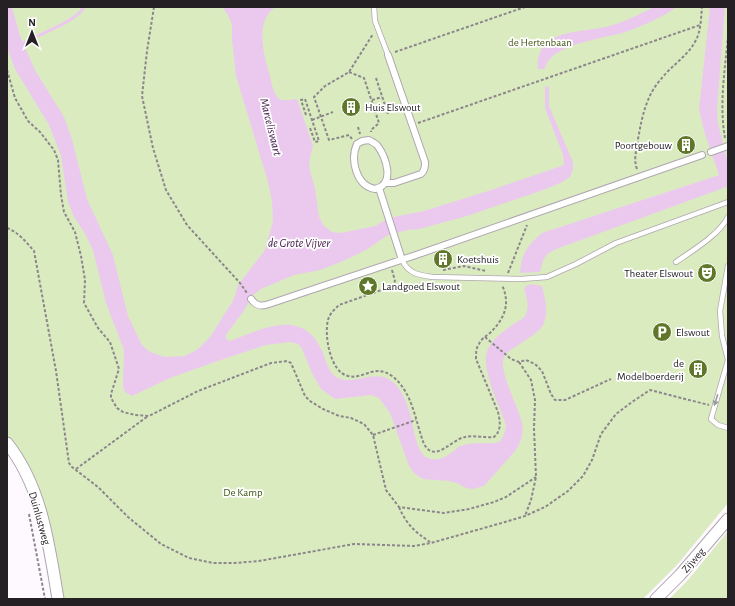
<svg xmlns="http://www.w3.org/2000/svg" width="735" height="606" font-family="'Alegreya Sans',sans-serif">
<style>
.green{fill:#dbebc0}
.water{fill:#ebc9ef}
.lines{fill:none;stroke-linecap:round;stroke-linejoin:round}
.stream{stroke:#ebc9ef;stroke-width:3}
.service-casing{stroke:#afa6b0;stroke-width:6}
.pedestrian-casing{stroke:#afa6b0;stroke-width:8}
.tertiary-casing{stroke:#afa6b0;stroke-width:13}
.path{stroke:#8b868b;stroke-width:2;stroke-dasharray:3 2;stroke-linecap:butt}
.service{stroke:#fff;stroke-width:4.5}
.pedestrian{stroke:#fff;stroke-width:6}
.tertiary{stroke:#fff;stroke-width:11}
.oneway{fill:#9c9b9c}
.labels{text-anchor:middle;stroke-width:3.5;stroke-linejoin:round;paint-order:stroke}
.park-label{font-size:11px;fill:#465918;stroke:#fff}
.poi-label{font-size:11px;fill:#242024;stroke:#fff;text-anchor:start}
.street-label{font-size:11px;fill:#242024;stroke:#fff}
.water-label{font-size:12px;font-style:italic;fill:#431a48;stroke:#fff}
</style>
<rect width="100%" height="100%" fill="#fef8ff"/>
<path class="green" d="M7,7H728V503L678,564L643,599H63L50,531L10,440L7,436Z
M728,531V599H669L688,580Z"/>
<path class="water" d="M7,7H12L20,36L35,70L64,117L72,139L87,199L113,255L128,316L142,345L150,352L165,357L185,356L198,349L210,337L234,299L238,285L265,250L273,221L272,202L268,182L236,76L232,40V25L228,15L222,7H275C254,23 264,55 270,76C271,82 274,95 279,99C284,102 292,99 297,99L313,146L310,158L309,167L315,188L319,217L324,226L332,232L341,233L375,226L384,221L394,217L424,211L488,191L564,165L563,155L545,108V87L549,86V106L573,162V169L570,177L562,182L549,188L467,216L419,229L408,230L388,235L366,250L341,262L320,270L294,275L261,289L252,296L245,309L226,335V339L230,341C264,328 304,307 323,353C326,361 329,374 338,378C358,387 381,362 400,390C405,398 409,409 411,418C414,429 417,455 428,458C436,461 445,458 451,453C455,451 456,447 461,446C473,441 486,445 499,442C504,437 505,432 506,425C500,407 484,375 486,357C487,342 504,331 515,323C518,321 523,319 525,316C530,308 527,297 524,290L526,286L531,284L542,286C545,298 550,317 541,328C535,335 516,346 508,352C506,354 505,355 504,357C498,370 519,408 522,423C524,433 521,442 516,450L484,486L473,489L466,488L457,483L449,481L423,479L415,474L409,466L390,413L379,398L371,395L335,399L321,389L313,375L301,347L298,344L290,342L266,345L215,362L170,378L132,396L125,392L123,387L124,350L106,303L93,250L84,232L74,217L68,202L61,156L49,125L15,69L10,56L7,46Z
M654,7H677C662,17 647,24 631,30C609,39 550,42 545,69H538C535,29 579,33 605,27C623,23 638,15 654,7Z
M710,7H725L717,110L718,123L728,164V186L718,190L559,248C544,254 544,257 540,272L520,273C521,254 528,245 542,233L719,175L704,131L699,109Z"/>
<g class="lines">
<path class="stream" d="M23,43C39,34 76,22 84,7"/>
<g class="service-casing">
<path id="service" d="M374,7L375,21L388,55
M402,260C409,274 418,275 433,277L521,279L547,277L576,264L616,243L728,202
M676,262C692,251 720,234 728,217
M728,266L720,311L722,336L728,360L711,419L718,425L728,428"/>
</g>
<g class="pedestrian-casing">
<path id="pedestrian" d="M369,140C372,142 375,143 377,145C386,157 396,185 375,189C356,186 350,159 357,144L362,141Z
M711,152L728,146
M385,183H394L421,174C425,170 425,167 425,162L388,55
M379,188L402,260
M251,299C256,306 261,307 269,304L416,255L702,155"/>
</g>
<g class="tertiary-casing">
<path id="tertiary" d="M7,443C42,487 49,545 58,599
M656,599L680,575L728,519"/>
</g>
<path class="path" d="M154,7L147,51L142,96L153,148L166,190L187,225L240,283L247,293
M395,52L525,7
M7,70L15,98L28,121L40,132L54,150L58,160L61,195L64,212L75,232L81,256L85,280L84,303L98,328L110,342L119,369L111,394V398L117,408L123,412L135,415L149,416L198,391L271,363L287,361L291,363L305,396L310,401L323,409L339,416L351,418L364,424L373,435L386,490L399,507L444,513L469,509L494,502L506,497L536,477
M349,72L364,78L379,123L371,130V132
M376,78L388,114
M372,100L382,97
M306,115L301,100L305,99L319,141L315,142L310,128
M312,120L333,112
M418,123L700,25
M358,127L360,134
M725,138C719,104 725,70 728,36
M352,139L349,135L329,140L314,97L325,86L349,72L373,34
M637,169C633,159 637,149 638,139C642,117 646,96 661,79C672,65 688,56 696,40C701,30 701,18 702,7
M7,228C18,232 26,242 34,251L56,371L69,463L72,467L98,487L128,517L161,544L189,558L213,563H235L259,561L354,544L414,546L431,543L505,522L525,516L545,507L568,491L583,476L592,460L601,434L616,414L632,402L650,390L709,405
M392,270L395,281L393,286L339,305C335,309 330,313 328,320C324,335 330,372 348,376C364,380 374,363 392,376C413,392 415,421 424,444C435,464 452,439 465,437C474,435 485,438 494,437C502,430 500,421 498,412L476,359C476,353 476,348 479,344C481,339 486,336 490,333C504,319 511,305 502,285
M443,270L464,266L486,271
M508,273L527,225
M485,337L511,359L519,362L526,360L535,364L542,371L551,394L555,400H565L611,379
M519,362L531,380L535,400L534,428L536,477L531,500L525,516
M373,435L416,420
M76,469L148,416
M399,507C406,524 415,532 430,542
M29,514L45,599"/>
<use href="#service" class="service"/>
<use href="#pedestrian" class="pedestrian"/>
<use href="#tertiary" class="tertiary"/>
</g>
<defs><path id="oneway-solid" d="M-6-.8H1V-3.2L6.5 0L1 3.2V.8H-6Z"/></defs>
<use class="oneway" href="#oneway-solid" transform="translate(716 400) rotate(107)"/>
<defs>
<g id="building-disc" transform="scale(1)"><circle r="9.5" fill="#5f7729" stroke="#fff"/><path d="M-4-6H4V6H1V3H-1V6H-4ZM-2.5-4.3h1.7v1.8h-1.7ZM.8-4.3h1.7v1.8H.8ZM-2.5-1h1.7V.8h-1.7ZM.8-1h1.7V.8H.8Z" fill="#fff"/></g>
<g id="theatre-disc" transform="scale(1)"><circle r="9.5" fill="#5f7729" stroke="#fff"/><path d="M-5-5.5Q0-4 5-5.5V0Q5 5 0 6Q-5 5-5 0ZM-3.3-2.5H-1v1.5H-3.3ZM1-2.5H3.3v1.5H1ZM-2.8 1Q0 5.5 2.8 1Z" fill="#fff"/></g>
<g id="sight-disc" transform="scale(1)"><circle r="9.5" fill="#5f7729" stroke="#fff"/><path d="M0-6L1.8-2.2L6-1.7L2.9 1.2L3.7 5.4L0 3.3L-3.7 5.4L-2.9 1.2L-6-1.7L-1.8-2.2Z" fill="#fff"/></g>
<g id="parking-disc" transform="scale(1)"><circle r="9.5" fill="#5f7729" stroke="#fff"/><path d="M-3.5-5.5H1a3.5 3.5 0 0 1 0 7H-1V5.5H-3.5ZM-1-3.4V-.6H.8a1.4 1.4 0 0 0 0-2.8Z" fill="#fff"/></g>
</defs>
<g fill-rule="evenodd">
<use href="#building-disc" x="351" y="107"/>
<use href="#building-disc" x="686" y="145"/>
<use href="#building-disc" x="443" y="259"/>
<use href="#theatre-disc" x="707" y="273"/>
<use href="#sight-disc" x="368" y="286"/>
<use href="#parking-disc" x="662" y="332"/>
<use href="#building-disc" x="698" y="369"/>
</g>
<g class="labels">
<g class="park-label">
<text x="540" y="46">de Hertenbaan</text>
<text x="243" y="496">De Kamp</text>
</g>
<g class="poi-label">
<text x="365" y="111">Huis Elswout</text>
<text x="672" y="149" text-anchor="end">Poortgebouw</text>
<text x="457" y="263">Koetshuis</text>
<text x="693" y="277" text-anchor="end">Theater Elswout</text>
<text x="382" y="290">Landgoed Elswout</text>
<text x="676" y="336">Elswout</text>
<text x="684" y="367" text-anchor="end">de<tspan x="684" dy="13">Modelboerderij</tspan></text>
</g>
<g class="street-label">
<text transform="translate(40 518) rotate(74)" y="4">Duinlustweg</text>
<text transform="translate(693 560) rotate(-49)" y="4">Zijweg</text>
</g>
<g class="water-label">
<text transform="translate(271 127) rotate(76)" y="4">Marcelisvaart</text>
<text x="299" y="247">de Grote Vijver</text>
</g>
</g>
<rect width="735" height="606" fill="none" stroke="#242024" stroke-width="16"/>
<g transform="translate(32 32)" stroke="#ffffff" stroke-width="3" paint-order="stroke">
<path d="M0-3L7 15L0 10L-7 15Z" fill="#242024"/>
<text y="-6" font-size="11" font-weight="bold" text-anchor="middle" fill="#242024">N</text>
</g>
</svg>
